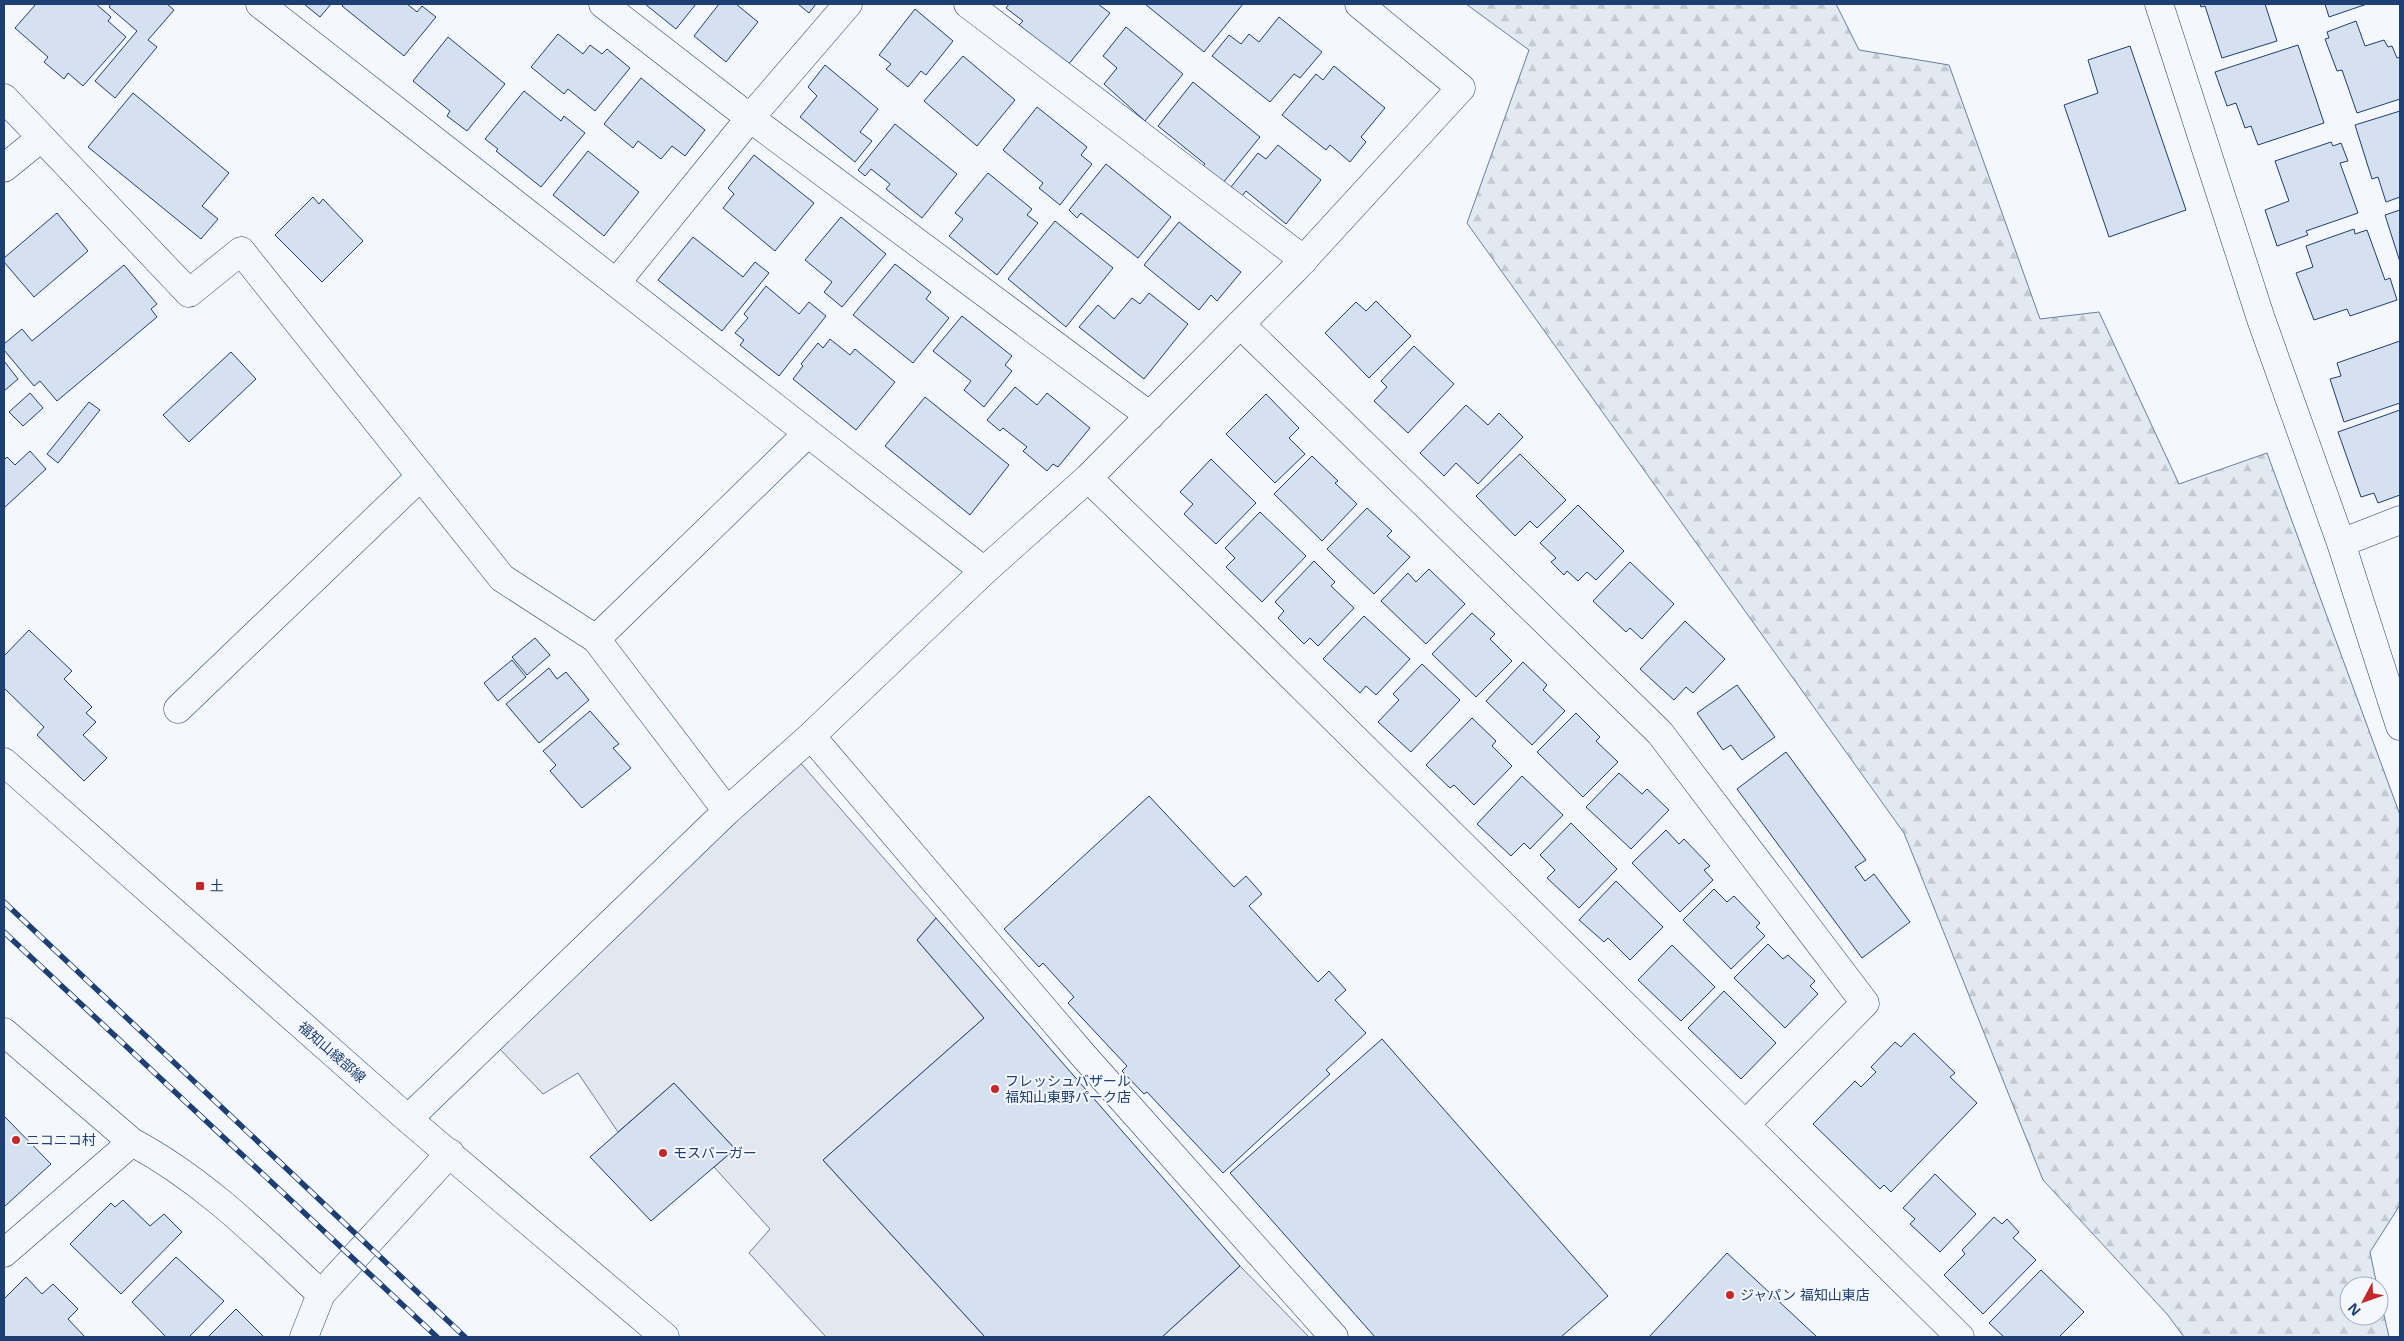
<svg xmlns="http://www.w3.org/2000/svg" width="2404" height="1341" font-family="'Noto Sans','Noto Sans JP',sans-serif">
<style>
.forest{fill:url(#forest-firs);stroke:#687fa3}
.parking{fill:#e3e8f0;stroke:#687fa3}
.building{fill:#d5e0f0;stroke:#1d3f73}
.lines{fill:none;stroke-linecap:round;stroke-linejoin:round}
.minor-casing{stroke:#1d3f73;stroke-width:29}
.primary-casing{stroke:#1d3f73;stroke-width:29}
.minor{stroke:#f4f7fb;stroke-width:28}
.primary{stroke:#f4f7fb;stroke-width:28}
.rail-casing{stroke:#1d3f73;stroke-width:5.5}
.rail{stroke:#f4f7fb;stroke-width:4;stroke-dasharray:11;stroke-linecap:butt}
.poi-dot{fill:#c62828;stroke:#f4f7fb;stroke-width:2}
.labels{text-anchor:middle;stroke-width:4;stroke-linejoin:round;paint-order:stroke}
.poi-label{font-size:14px;fill:#1d3f73;stroke:#f4f7fb;text-anchor:start}
.street-label{font-size:14px;fill:#1d3f73;stroke:#f4f7fb}
</style>
<defs>
<pattern id="forest-firs" width="22" height="20" patternUnits="userSpaceOnUse" patternTransform="scale(1.25)"><rect width="22" height="20" fill="#e3e9f0"/><path d="M5 1l3.5 6h-7zM16 11l3.5 6h-7z" fill="#c2c9d1"/></pattern>
</defs>
<rect width="100%" height="100%" fill="#f4f7fb"/>
<path class="forest" d="M1466,4H1836L1859,50L1949,65L2040,319L2099,312L2179,484L2267,453L2400,815V1205L2370,1252L2377,1286H2349V1316H2379V1293L2389,1337H2184L2167,1314L2043,1180L1904,833L1467,223L1529,50Z"/>
<path class="parking" d="M798,760L936,918L917,940L984,1018L823,1160L985,1337H826L749,1253L770,1229L714,1167L735,1149L674,1083L618,1132L578,1073L543,1094L495,1044Z
M1240,1266L1309,1337H1162Z"/>
<path class="building" d="M36,4H96L111,17L108,21L126,37L83,86L68,73L64,79L44,62L48,57L15,28Z
M111,4H167L174,10L148,40L157,47L115,98L95,81L137,31L109,7Z
M304,4H331L320,17Z
M344,4H407L417,12L422,6L436,17L404,56L342,6Z
M645,4H696L676,29Z
M719,4H736L758,22L726,62L694,36Z
M798,4H816L809,13Z
M1009,4H1098L1110,13L1068,65L1019,25L1023,21L1006,8Z
M1145,4H1243L1204,52Z
M2200,4H2265L2277,41L2222,58L2205,6L2201,7Z
M2325,4H2367L2329,17Z
M915,9L953,41L926,75L921,71L908,87L886,69L891,64L879,55Z
M1279,17L1322,52L1300,78L1294,74L1270,102L1212,56L1229,35L1241,44L1249,34L1259,42Z
M2356,21L2365,46L2384,40L2388,47L2392,46L2397,58L2400,57V99L2357,113L2342,70L2337,71L2325,39L2329,38L2327,32Z
M1126,27L1183,74L1145,121L1104,84L1117,68L1103,56Z
M558,34L583,54L590,45L602,54L607,49L630,68L595,111L568,89L564,94L531,67Z
M448,37L505,84L467,131L447,116L450,111L413,81Z
M2298,45L2324,123L2258,145L2251,126L2245,128L2236,103L2227,106L2215,72Z
M2130,46L2186,210L2109,237L2064,105L2098,93L2088,60Z
M963,56L1015,100L977,146L924,101Z
M825,65L878,109L860,132L872,141L855,162L800,117L817,96L808,87Z
M1334,66L1385,108L1361,137L1366,142L1350,162L1330,145L1326,150L1282,115L1316,74L1323,80Z
M641,78L705,130L685,156L672,146L661,159L638,141L633,148L604,124Z
M1193,82L1260,137L1222,184L1202,167L1205,164L1158,126Z
M524,91L561,121L564,116L585,133L541,187L496,151L498,149L485,139Z
M133,93L229,173L202,206L218,219L201,239L88,147Z
M1037,107L1087,147L1081,155L1092,164L1060,205L1039,188L1043,183L1003,150Z
M2400,111V197L2386,202L2378,177L2372,179L2355,125Z
M895,124L957,174L922,218L886,189L890,184L871,169L865,176L858,170Z
M2331,142L2333,146L2341,143L2348,161L2340,163L2358,213L2306,231L2308,235L2277,246L2265,210L2289,201L2275,161Z
M1278,145L1321,180L1286,224L1246,191L1242,196L1231,187L1258,153L1266,159Z
M588,151L639,192L604,236L553,195Z
M754,155L814,203L775,251L723,208L734,194L728,188Z
M1106,164L1171,217L1138,258L1081,213L1077,218L1069,210Z
M988,173L1032,209L1027,215L1038,223L997,275L949,236L963,219L955,213Z
M313,197L319,204L323,199L363,241L322,282L275,235Z
M2400,210V262L2385,215Z
M57,213L88,251L34,297L4,262V258Z
M841,217L886,254L842,307L824,292L832,282L805,260Z
M1055,221L1113,268L1066,327L1008,279Z
M1179,222L1241,272L1217,301L1211,295L1199,310L1144,265Z
M2354,229L2355,234L2367,230L2385,280L2390,278L2397,300L2350,316L2347,309L2314,320L2296,273L2313,267L2306,246Z
M693,237L743,277L755,262L769,273L722,331L658,280Z
M895,264L931,292L926,299L949,318L913,363L853,315Z
M124,265L157,304L151,309L157,317L57,401L40,381L34,386L4,350V344L22,329L32,341Z
M766,286L799,314L809,302L826,316L779,376L740,345L744,340L735,333L748,318L744,314Z
M1149,293L1188,324L1144,379L1079,327L1098,305L1114,319L1132,298L1140,304Z
M1376,301L1411,336L1369,378L1325,333L1356,302L1366,311Z
M962,316L1012,356L1005,365L1012,371L984,407L964,390L971,381L933,351Z
M830,339L850,355L855,349L895,382L856,430L793,379L803,366L801,364L818,343L823,348Z
M2400,341V403L2344,422L2330,379L2341,376L2337,363Z
M1414,346L1454,384L1408,433L1374,401L1387,387L1381,381Z
M231,352L256,379L189,442L163,415Z
M4,361L18,379L4,391Z
M1015,387L1037,405L1047,393L1090,428L1058,467L1053,464L1047,471L1023,451L1027,447L1003,428L1000,431L987,420Z
M30,393L43,408L23,426L9,412Z
M1266,394L1299,428L1289,438L1305,454L1275,483L1226,434Z
M925,397L1009,465L970,515L885,446Z
M89,402L100,410L58,463L47,454Z
M1466,405L1488,425L1499,413L1523,437L1478,484L1456,463L1444,476L1420,453Z
M2400,410V495L2378,503L2374,493L2361,497L2338,432Z
M30,451L46,469L4,508V460L7,457L15,465Z
M1520,454L1566,500L1537,528L1530,521L1515,536L1476,496Z
M1312,456L1338,481L1335,483L1357,504L1322,541L1274,494Z
M1211,459L1256,503L1216,544L1184,514L1193,504L1180,492Z
M1578,505L1624,551L1596,580L1587,572L1578,581L1567,571L1564,575L1551,562L1556,558L1540,543Z
M1367,508L1392,531L1387,536L1410,557L1374,594L1327,549Z
M1260,512L1306,556L1262,602L1226,567L1235,558L1225,548Z
M1314,561L1335,582L1331,586L1354,608L1318,646L1310,638L1304,644L1278,618L1284,611L1275,602Z
M1630,562L1674,604L1642,639L1630,628L1626,632L1593,601Z
M1429,569L1465,604L1426,644L1381,601L1408,573L1416,582Z
M1472,613L1495,634L1490,639L1512,661L1476,697L1432,654Z
M1364,616L1410,659L1376,695L1366,686L1360,693L1323,659Z
M1685,621L1725,659L1693,693L1686,687L1674,700L1640,669Z
M29,630L72,671L64,679L92,707L86,713L96,722L83,735L107,758L84,781L37,735L44,727L4,688V656Z
M535,638L550,655L527,675L512,657Z
M512,660L526,677L498,701L484,683Z
M1523,662L1547,685L1543,690L1565,711L1532,745L1486,701Z
M1422,664L1460,700L1411,752L1378,722L1399,700L1393,694Z
M549,668L557,679L566,672L589,700L539,743L506,704Z
M1737,685L1775,737L1742,760L1731,745L1723,750L1697,713Z
M590,711L619,744L613,748L631,768L582,808L550,771L556,765L543,751Z
M1576,713L1600,737L1596,741L1618,762L1583,797L1537,752Z
M1472,718L1496,741L1492,746L1512,766L1474,805L1454,785L1450,788L1426,765Z
M1786,752L1866,860L1855,867L1865,881L1874,874L1910,922L1862,958L1737,789Z
M1619,773L1642,794L1647,789L1669,810L1631,849L1586,807Z
M1522,776L1563,815L1530,849L1524,843L1511,856L1477,824Z
M1149,796L1234,887L1246,876L1262,894L1249,906L1318,982L1329,971L1346,990L1335,1000L1366,1033L1326,1070L1330,1074L1223,1173L1147,1092L1144,1094L1122,1071L1127,1066L1068,1003L1074,997L1043,963L1039,967L1004,929Z
M1571,823L1617,869L1579,908L1547,878L1555,870L1540,855Z
M1666,830L1679,844L1684,839L1710,866L1704,870L1713,880L1680,912L1632,863Z
M1616,881L1663,927L1630,960L1608,938L1604,942L1579,920Z
M1714,889L1727,902L1734,896L1760,923L1756,927L1765,936L1731,969L1683,920Z
M936,918L1240,1266L1162,1337H985L823,1160L984,1018L917,940Z
M1768,944L1783,959L1788,955L1815,981L1810,986L1818,994L1785,1028L1734,978Z
M1672,945L1715,987L1681,1021L1638,980Z
M1724,991L1776,1043L1741,1079L1688,1028Z
M1914,1033L1955,1073L1950,1077L1977,1103L1891,1192L1884,1185L1880,1189L1813,1124L1855,1081L1861,1087L1876,1072L1871,1067L1895,1042L1901,1047Z
M1382,1039L1608,1296L1561,1337H1375L1230,1173Z
M674,1083L735,1149L651,1221L590,1157Z
M4,1116L51,1164L4,1207Z
M1935,1174L1976,1214L1940,1252L1910,1224L1915,1219L1903,1208Z
M123,1200L150,1226L164,1214L182,1232L121,1294L70,1244L111,1203L115,1207Z
M1994,1217L2002,1224L2007,1219L2019,1232L2013,1238L2036,1260L1983,1314L1944,1275L1965,1254L1962,1250Z
M1727,1253L1817,1337H1649Z
M176,1257L224,1301L189,1337H166L132,1302Z
M2041,1270L2084,1312L2059,1337H2004L1989,1323Z
M26,1277L42,1294L53,1284L78,1309L68,1319L85,1337H4V1299Z
M236,1309L264,1337H208Z"/>
<g class="lines">
<g class="minor-casing">
<path id="minor" d="M260,4L984,571
M603,4L750,118L1150,416
M968,4L1304,260
M2159,4L2261,319L2341,543L2400,726
M4,98L189,293L241,251L502,578L596,639
M4,168L41,138
M616,283L750,118L848,4
M1240,324L1660,733L1865,1003L1746,1124
M1088,478L1258,643L1960,1337
M2341,543L2400,520
M178,709L421,476
M811,736L1082,1054L1334,1337
M727,811L596,639L808,433
M4,1032L132,1142
M408,1119L727,811L811,736L984,571L1088,478L1294,270L1461,88L1359,4
M4,1253L132,1142C205,1181 261,1238 321,1294
M304,1337L321,1294L450,1153"/>
</g>
<g class="primary-casing">
<path id="primary" d="M4,762L408,1119L665,1337"/>
</g>
<use href="#minor" class="minor"/>
<use href="#primary" class="primary"/>
<g class="rail-casing">
<path id="rail" d="M4,902L465,1337
M4,932L437,1337"/>
</g>
<use href="#rail" class="rail"/>
</g>
<g class="poi-dot">
<rect x="195" y="881" width="10" height="10" rx="2.5"/>
<circle cx="995" cy="1089" r="5"/>
<circle cx="16" cy="1140" r="5"/>
<circle cx="663" cy="1153" r="5"/>
<circle cx="1730" cy="1295" r="5"/>
</g>
<g class="labels">
<g class="poi-label">
<text x="210" y="891">土</text>
<text x="1005" y="1086">フレッシュバザール<tspan x="1005" dy="16">福知山東野パーク店</tspan></text>
<text x="26" y="1145">ニコニコ村</text>
<text x="673" y="1158">モスバーガー</text>
<text x="1740" y="1300">ジャパン 福知山東店</text>
</g>
<g class="street-label">
<text transform="translate(332 1052) rotate(41)" y="5">福知山綾部線</text>
</g>
</g>
<rect width="2404" height="1341" fill="none" stroke="#1d3f73" stroke-width="10"/>
<g transform="translate(2364 1301) rotate(229)"><circle r="24" fill="#f4f7fb" stroke="#9eadc5"/>
<path d="M0-4L9 19L0 12L-9 19Z" fill="#c62828"/>
<text y="-8" font-size="14" font-weight="bold" text-anchor="middle" fill="#1d3f73">N</text>
</g>
</svg>
